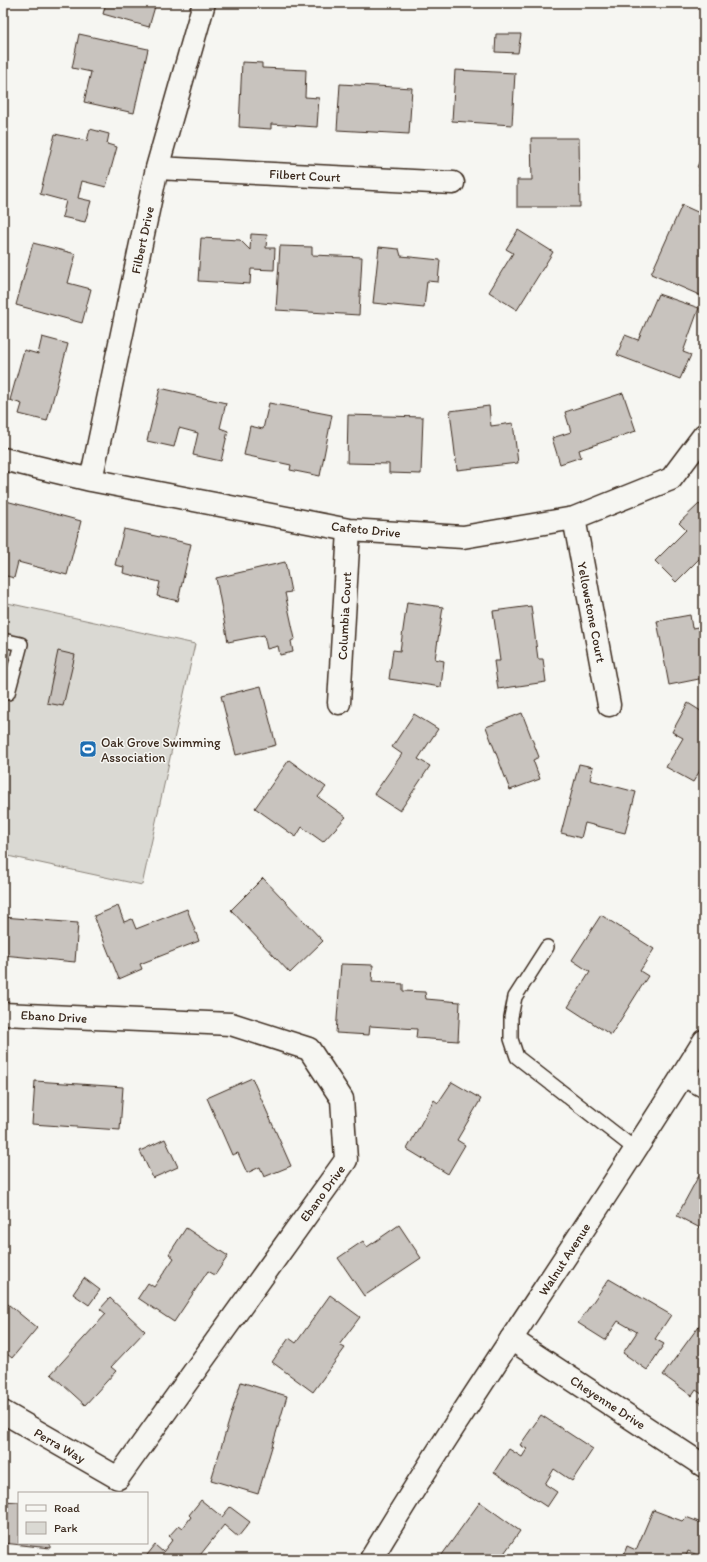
<svg xmlns="http://www.w3.org/2000/svg" width="707" height="1562" font-family="Itim,sans-serif">
<style>
.green{fill:#dad9d3;stroke:#8a8278}
.building{fill:#c8c3be;stroke:#3b2a1e}
.lines{fill:none;stroke-linecap:round;stroke-linejoin:round}
.service-casing{stroke:#3b2a1e;stroke-width:16}
.minor-casing{stroke:#3b2a1e;stroke-width:25}
.tertiary-casing{stroke:#3b2a1e;stroke-width:25}
.path{stroke:#3b2a1e;stroke-width:2.5;stroke-dasharray:4 3;stroke-linecap:butt}
.service{stroke:#f6f6f2;stroke-width:13}
.minor{stroke:#f6f6f2;stroke-width:22}
.tertiary{stroke:#f6f6f2;stroke-width:22}
.labels{text-anchor:middle;stroke-width:3;stroke-linejoin:round;paint-order:stroke}
.street-label{font-size:13px;fill:#3b2a1e;stroke:#f6f6f2}
.poi-label{font-size:13px;fill:#3b2a1e;stroke:#f6f6f2;text-anchor:start}
</style>
<rect width="100%" height="100%" fill="#f6f6f2"/>
<filter id="ink" filterUnits="userSpaceOnUse"><feTurbulence type="fractalNoise" baseFrequency=".025" numOctaves="2"/><feDisplacementMap in="SourceGraphic" scale="8" xChannelSelector="R" yChannelSelector="G"/><feConvolveMatrix kernelMatrix="1 2 1 2 8 2 1 2 1" color-interpolation-filters="sRGB"/></filter>
<g filter="url(#ink)">
<path class="green" d="M3,602L195,644L142,885L3,855Z"/>
<path class="building" d="M106,3H156L149,27L103,14Z
M79,34L148,49L134,113L84,102L91,72L72,68Z
M496,34H521L518,53L495,52Z
M242,62L262,63V68L306,70L305,97L319,98L317,127L271,124V129L239,127Z
M455,70L515,73L512,125L452,121Z
M340,84L412,88L409,134L337,130Z
M90,129L109,134L107,144L117,147L106,187L82,181L78,198L91,201L85,222L62,217L66,201L40,194L55,134L87,141Z
M531,138H579L580,207H517V180H532Z
M704,151V170L697,167Z
M704,172V187L699,185Z
M682,205L704,215V297L651,274Z
M518,230L553,252L517,310L489,292L513,253L506,249Z
M251,234L267,235L266,248H275L274,270L251,269L250,284L198,281L201,238L240,240L250,250Z
M33,243L76,254L68,283L91,289L82,323L16,305Z
M280,246L312,247V255L362,257L359,315L276,310Z
M379,247L399,249L401,256L440,260L438,282L427,281L424,308L373,303Z
M658,294L699,308L683,352L691,355L680,379L617,355L625,335L638,340Z
M42,337L68,344L47,421L19,414L22,404L10,400L24,350L38,354Z
M160,388L226,403L220,428L228,431L221,461L193,455L198,433L179,428L174,447L147,441Z
M623,393L636,431L579,450L581,457L560,464L552,438L571,432L565,412Z
M269,403L332,415L320,476L290,470L291,465L244,455L250,426L263,429Z
M489,406L491,426L513,423L518,463L457,470L450,411Z
M348,415L423,417L421,474L389,473V464L347,463Z
M6,501L81,521L67,575L18,562L14,578L3,575V513Z
M699,504L704,509V554L676,582L655,561L686,530L679,523Z
M124,529L191,544L178,601L157,596L160,582L123,573L124,567L115,565Z
M285,562L291,592L285,593L295,639L291,641L293,652L280,655L278,646L267,649L264,635L228,642L216,578Z
M407,602L443,607L435,659L444,661L441,687L389,679L393,650L400,651Z
M531,606L538,659H543L546,682L498,689L494,661H500L493,611Z
M690,615L692,628L704,626V678L669,685L657,621Z
M58,651L75,655L63,706L47,703Z
M261,686L276,745L236,755L221,696Z
M688,703L704,713V735L702,738L704,739V764L693,782L666,767L683,738L672,732Z
M522,713L539,757L533,760L540,779L510,790L486,727Z
M414,714L438,729L418,759L430,766L400,811L374,794L402,754L392,747Z
M289,760L326,787L318,797L346,817L323,842L302,827L296,837L255,808Z
M579,764L593,767L590,780L636,792L625,833L585,823L581,838L561,833Z
M263,878L323,941L290,973L231,910Z
M118,906L124,922L132,919L136,929L187,909L199,941L140,964L142,969L119,979L94,916Z
M601,915L654,949L640,971L648,976L611,1035L568,1007L590,972L572,960Z
M3,917L78,923L75,962L3,955Z
M341,964L373,965L372,982L403,984V991L425,992L426,999L460,1002L458,1041L416,1038L417,1029L370,1026L369,1035L336,1033Z
M252,1078L291,1166L264,1177L260,1167L247,1173L238,1153L232,1155L207,1098Z
M35,1081L123,1087L120,1130L32,1124Z
M452,1082L481,1099L457,1140L465,1145L448,1174L407,1149L434,1100L438,1103Z
M165,1139L178,1167L153,1178L140,1151Z
M704,1166V1230L677,1216Z
M399,1225L421,1258L364,1296L338,1258L363,1241L367,1247Z
M186,1228L228,1256L215,1275L208,1271L174,1322L138,1298L148,1283L154,1287L174,1258L169,1254Z
M84,1278L100,1290L89,1305L73,1294Z
M609,1279L671,1315L655,1339L664,1344L647,1370L623,1353L637,1332L618,1321L605,1340L578,1323Z
M330,1295L360,1317L339,1345L345,1348L313,1392L272,1362L289,1338L296,1343Z
M110,1298L145,1331L111,1367L116,1371L85,1405L51,1374L106,1314L100,1309Z
M3,1300L37,1328L12,1358L3,1351Z
M704,1319V1405L698,1401L703,1395L696,1390L692,1396L663,1375Z
M241,1382L287,1396L258,1494L211,1480Z
M541,1415L593,1449L572,1481L554,1469L545,1484L557,1492L547,1507L494,1472L509,1449L522,1457L527,1449L520,1445Z
M201,1500L222,1517L230,1507L250,1522L238,1537L224,1525L197,1559H144L155,1545L163,1552L173,1539L169,1536L179,1525L183,1528L191,1517L189,1515Z
M3,1501L19,1502V1543H50V1548L3,1543Z
M480,1502L520,1531L500,1559H439Z
M653,1510L682,1521L686,1517L704,1524V1558L688,1551L685,1559H622L627,1546L636,1550Z"/>
<g class="lines">
<g class="service-casing">
<path id="service" d="M3,640L21,644L8,693L3,692
M547,947L515,997L511,1017V1039L517,1057L635,1149"/>
</g>
<g class="minor-casing">
<path id="minor" d="M157,168L453,183
M3,459L91,480L349,530L463,537L574,518L671,479L704,435
M91,480L157,168L204,3
M574,518L609,705
M339,703L349,530
M3,1014L231,1024L309,1049L342,1099L346,1160L118,1478L3,1412
M683,1075L704,1086
M511,1339L704,1466"/>
</g>
<g class="tertiary-casing">
<path id="tertiary" d="M371,1559C477,1383 597,1216 704,1041"/>
</g>
<path class="path" d="M704,928C701,936 698,945 704,952"/>
<use href="#service" class="service"/>
<use href="#minor" class="minor"/>
<use href="#tertiary" class="tertiary"/>
</g>
</g>
<defs>
<g id="stadium-square" transform="scale(0.9)"><rect x="-9" y="-9" width="18" height="18" rx="4" fill="#1f6fb2" stroke="#f6f6f2"/><path d="M0-5a6.5 5 0 1 0 0 10a6.5 5 0 1 0 0-10ZM-3.5-1.8h7v3.6h-7Z" fill="#fff"/></g>
</defs>
<g fill-rule="evenodd">
<use href="#stadium-square" x="88" y="749"/>
</g>
<g class="labels">
<g class="street-label">
<text transform="translate(305 175) rotate(3)" y="5">Filbert Court</text>
<text transform="translate(142 240) rotate(-78)" y="5">Filbert Drive</text>
<text transform="translate(366 529) rotate(6)" y="5">Cafeto Drive</text>
<text transform="translate(592 612) rotate(79)" y="5">Yellowstone Court</text>
<text transform="translate(344 616) rotate(-87)" y="5">Columbia Court</text>
<text transform="translate(54 1016) rotate(3)" y="5">Ebano Drive</text>
<text transform="translate(322 1193) rotate(-54)" y="5">Ebano Drive</text>
<text transform="translate(564 1259) rotate(-57)" y="5">Walnut Avenue</text>
<text transform="translate(608 1402) rotate(33)" y="5">Cheyenne Drive</text>
<text transform="translate(60 1445) rotate(30)" y="5">Perra Way</text>
</g>
<g class="poi-label">
<text x="101" y="747">Oak Grove Swimming<tspan x="101" dy="15">Association</tspan></text>
</g>
</g>
<rect width="707" height="1562" fill="none" stroke="#f6f6f2" stroke-width="16"/>
<rect x="8" y="8" width="691" height="1546" fill="none" stroke="#3b2a1e" stroke-width="1.5" filter="url(#ink)"/>
<rect x="18" y="1492" width="130" height="52" fill="#f6f6f2" stroke="#aba49d"/>
<rect x="26" y="1505" width="20" height="6" fill="#f6f6f2" stroke="#aba49d"/>
<text x="54" y="1512" font-size="12" fill="#3b2a1e">Road</text>
<rect x="26" y="1522" width="20" height="12" fill="#dad9d3" stroke="#aba49d"/>
<text x="54" y="1532" font-size="12" fill="#3b2a1e">Park</text>
</svg>
